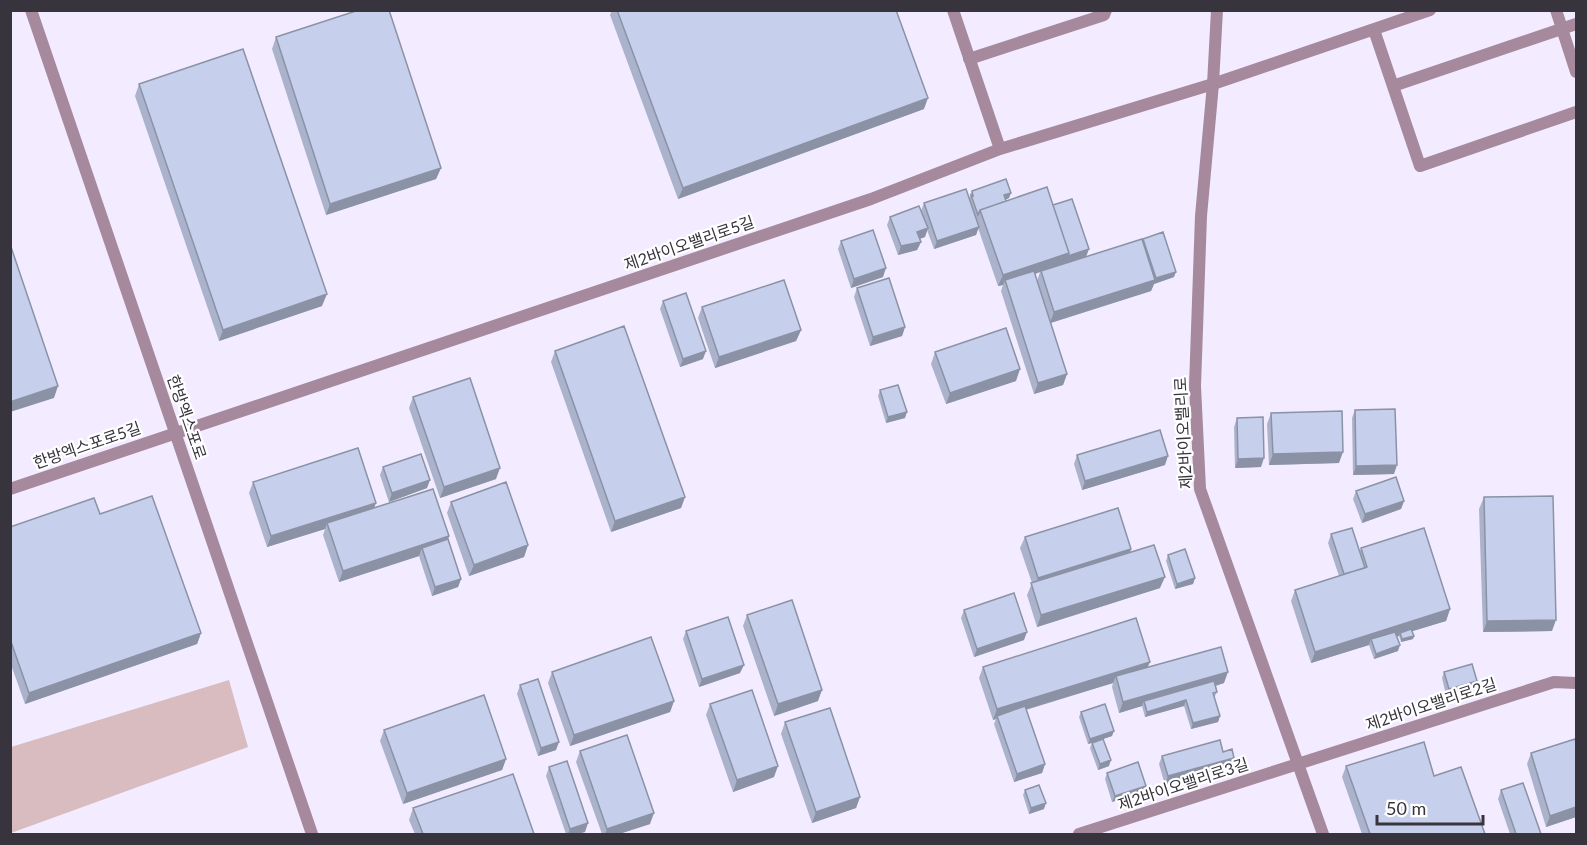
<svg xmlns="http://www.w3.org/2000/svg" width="1587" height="845" font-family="Lato,'Noto Sans KR',sans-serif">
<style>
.green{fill:#d8bcbf}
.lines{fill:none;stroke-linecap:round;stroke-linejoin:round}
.minor{stroke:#a6899d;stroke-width:12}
.tertiary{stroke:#a6899d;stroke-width:12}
.wall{fill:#aab3cb;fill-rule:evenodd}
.shaded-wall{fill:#8b92a5}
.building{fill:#c6d0ec;stroke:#8b92a5;stroke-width:1.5}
.labels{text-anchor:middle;stroke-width:4.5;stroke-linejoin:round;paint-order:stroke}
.street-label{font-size:16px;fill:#37343d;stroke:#fff}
</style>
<rect width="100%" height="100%" fill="#f3ebff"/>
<path class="green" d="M229,680L248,747L11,833V747Z"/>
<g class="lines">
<path class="minor" d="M953,10L1000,149
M1217,10L1213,84L1201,216L1195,386L1200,489L1323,834
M1556,10L1576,72
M1374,30L1420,166L1576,112
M969,59L1104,15L1106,10
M1393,86L1576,24
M10,489L871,199L1000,149L1213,84L1430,10
M1079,834L1554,682L1576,683"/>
<path class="tertiary" d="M31,10L312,834"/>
</g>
<path class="wall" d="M612,10H896L924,109L678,199L610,15Z
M276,37L441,168L436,179L326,215L272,49Z
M139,84L322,306L219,341L135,96Z
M972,191L1009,198L1005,200L1006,201L1053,205L1086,257L1142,239L1174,277L1154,284L1151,291L1051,323L1067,374L1063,385L1034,394L1001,291L1003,285L998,286L978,228L976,235L934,249L927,230L925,237L919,239L921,242L917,250L898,255L887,225L890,217L921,211L924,203L969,199ZM1040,272L1037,281L1035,274Z
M841,241L883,277L851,288L838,249Z
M857,288L905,327L902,336L870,346L854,297Z
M663,301L703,359L680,367L660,309Z
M702,307L801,330L796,341L715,368L698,318Z
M555,351L685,497L681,508L611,532L551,362Z
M935,352L1016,381L946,404L931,364Z
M880,390L905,418L886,423L878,396Z
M413,397L496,479L440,498L409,408Z
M1355,410L1394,474L1353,475L1352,418Z
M1271,413L1339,463L1269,465L1267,424Z
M1237,418L1261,467L1235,468L1234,427Z
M1077,455L1165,465L1082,490L1074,464Z
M383,467L427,488L389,502L380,475Z
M253,482L374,508L449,536L448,539L461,579L458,587L432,596L419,556L339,582L323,535L325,529L267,547L249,493Z
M1356,491L1404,501L1401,509L1362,523L1353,499Z
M1484,497L1552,631L1483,632L1479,509Z
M451,502L528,545L524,557L469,576L447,513Z
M100,514L201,633L197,644L25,704L10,662V527Z
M1331,534L1360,551L1361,548L1450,609L1446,621L1412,631L1414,636L1413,639L1401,642L1399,636H1396L1398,651L1374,659L1369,645L1311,663L1291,601L1295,590L1339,576L1328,543Z
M1025,537L1131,549L1130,553L1160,588L1037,627L1027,595L1032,583L1020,548Z
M1168,555L1195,578L1193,584L1175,589L1166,561Z
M964,610L1024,640L974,657L961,618Z
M747,615L818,701L774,716L743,626Z
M686,631L740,673L699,687L683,639Z
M983,667H1148L1224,683L1216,686L1217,692L1214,698L1220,716L1218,722L1191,729L1184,706L1145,717L1142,706L1119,713L1112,687L1113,683L1026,710L1045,764L1042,773L1014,782L994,724L996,719L993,720L979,678Z
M552,672L674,701L670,712L570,746L548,683Z
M1444,672L1477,681L1475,687L1446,695L1442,678Z
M520,685L556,750L538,756L517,694Z
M710,704L774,777L733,792L706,715Z
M1081,712L1112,736L1103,739L1109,766L1098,770L1090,748L1092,743L1088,744L1079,717Z
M785,722L860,797L856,808L812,823L781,734Z
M384,730L506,759L502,770L403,804L380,741Z
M580,751L650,824L619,834H602L576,762Z
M1223,752L1234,758L1231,766L1165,785L1159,764L1162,756Z
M1531,753L1576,817L1546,827L1527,764Z
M1346,766L1434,776L1485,834H1362L1342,777Z
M549,767L585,832L577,834H566L546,776Z
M1107,773L1146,786L1144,791L1112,802L1105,779Z
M1025,790L1044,809L1029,814L1023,795Z
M1501,790L1541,834H1510L1498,799Z
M413,808L534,834H415L409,820Z"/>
<path class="shaded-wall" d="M928,98L924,109L678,199L683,188Z
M441,168L436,179L326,215L330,204Z
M1011,193L1009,198L1002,201L1004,195Z
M979,227L976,235L934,249L937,241Z
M928,228L925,237L914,241L917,232Z
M921,242L917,250L898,255L901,246Z
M1089,249L1086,257L1041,271L1040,272L1006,284L1005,280L1003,285L998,286L1003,275L1069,253Z
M886,268L883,277L851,288L854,279Z
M1176,272L1174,277L1154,284L1151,291L1050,323L1054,312L1155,280L1156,278Z
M327,294L322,306L219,341L223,330Z
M905,327L902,336L870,346L873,337Z
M801,330L796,341L715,368L719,357Z
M706,351L703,359L680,367L683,359Z
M1020,369L1016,381L946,404L950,393Z
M1067,374L1063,385L1034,394L1038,383Z
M58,386L54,398L10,412V402Z
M907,412L905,418L886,423L888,417Z
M1343,452L1339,463L1269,465L1273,454Z
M1168,456L1165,465L1082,490L1085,481Z
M1264,458L1261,467L1235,468L1238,459Z
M1397,465L1394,474L1353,475L1356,466Z
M500,468L496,479L440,498L444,487Z
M430,480L427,488L389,502L392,493Z
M685,497L681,508L611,532L615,521Z
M1404,501L1401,509L1362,523L1365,514Z
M376,503L372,514L327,523L325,529L267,547L271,536Z
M449,536L445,548H422L419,556L339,582L343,571Z
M528,545L524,557L469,576L474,565Z
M1131,549L1127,560L1034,589L1038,578Z
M1165,577L1160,588L1037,627L1041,615Z
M1195,578L1193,584L1175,589L1177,584Z
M461,579L458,587L432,596L435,587Z
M1450,609L1446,621L1400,635V633L1399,636L1373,644L1371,639L1369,645L1311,663L1315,652Z
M1556,620L1552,631L1483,632L1487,621Z
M1027,632L1024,640L974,657L977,649Z
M201,633L197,644L25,704L29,693Z
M1414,636L1413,639L1401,642L1402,639Z
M1400,645L1398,651L1374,659L1376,654Z
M1150,662L1145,673L1116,676L1113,683L998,718L997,716L996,719L993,720L997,709Z
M744,665L740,673L699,687L702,679Z
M1228,672L1224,683L1145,706L1144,701L1142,706L1119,713L1123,702Z
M1477,681L1475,687L1446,695L1449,689Z
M822,690L818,701L774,716L778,704Z
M1186,700L1184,706L1145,717L1147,712Z
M674,701L670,712L570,746L574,735Z
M1220,716L1218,722L1191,729L1193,723Z
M1114,731L1112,736L1088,744L1090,739Z
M559,742L556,750L538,756L541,748Z
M1234,758L1231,766L1165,785L1168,776Z
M506,759L502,770L403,804L407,793Z
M1111,760L1109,766L1098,770L1100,764Z
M1045,764L1042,773L1014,782L1017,774Z
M778,766L774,777L733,792L737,780Z
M1146,786L1144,791L1112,802L1115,796Z
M860,797L856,808L812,823L816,812Z
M1046,803L1044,809L1029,814L1031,808Z
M1576,807V817L1546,827L1550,816Z
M654,813L650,824L619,834H605L607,829Z
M588,823L585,832L577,834H568L570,829Z"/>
<path class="building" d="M359,10H389L441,168L330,204L276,37Z
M617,10H896L928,98L683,188Z
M243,49L327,294L223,330L139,84Z
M1006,179L1011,193L1004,195L1006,201L980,210L978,215L971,195L973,196L972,191Z
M1047,187L1069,253L1003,275L980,210Z
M966,189L979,227L937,241L924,203Z
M1072,199L1089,249L1068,256L1069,253L1053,205Z
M919,206L928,228L917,232L921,242L901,246L890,217Z
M873,230L886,268L854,279L841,241Z
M1163,232L1176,272L1156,278L1143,239Z
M1142,239L1155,280L1054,312L1041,271Z
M10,244L58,386L10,402Z
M1034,271L1067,374L1038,383L1005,280Z
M889,278L905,327L873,337L857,288Z
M784,280L801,330L719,357L702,307Z
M686,293L706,351L683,359L663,301Z
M624,326L685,497L615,521L555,351Z
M1006,328L1020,369L950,393L935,352Z
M470,378L500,468L444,487L413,397Z
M898,385L907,412L888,417L880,390Z
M1395,409L1397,465L1356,466L1355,410Z
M1342,411L1343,452L1273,454L1271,413Z
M1263,417L1264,458L1238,459L1237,418Z
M1160,430L1168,456L1085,481L1077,455Z
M358,448L376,503L271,536L253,482Z
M421,454L430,480L392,493L383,467Z
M1396,477L1404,501L1365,514L1356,491Z
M506,482L528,545L474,565L451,502Z
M433,489L449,536L343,571L327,523Z
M152,496L201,633L29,693L10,639V527L94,498L100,514Z
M1553,496L1556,620L1487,621L1484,497Z
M1118,508L1131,549L1038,578L1025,537Z
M1352,528L1365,568L1344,574L1331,534Z
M1424,528L1450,609L1315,652L1295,590L1367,567L1361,548Z
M448,539L461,579L435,587L422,548Z
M1154,545L1165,577L1041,615L1031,583Z
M1185,549L1195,578L1177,584L1168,555Z
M1014,593L1027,632L977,649L964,610Z
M792,600L822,690L778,704L747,615Z
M728,617L744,665L702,679L686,631Z
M1136,618L1150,662L997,709L983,667Z
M1411,629L1414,636L1402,639L1400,633Z
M1395,632L1400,645L1376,654L1371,639Z
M651,637L674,701L574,735L552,672Z
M1221,647L1228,672L1123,702L1116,676Z
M1472,664L1477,681L1449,689L1444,672Z
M538,679L559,742L541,748L520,685Z
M1214,681L1217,692L1213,693L1220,716L1193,723L1186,700L1147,712L1144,701Z
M752,690L778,766L737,780L710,704Z
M484,695L506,759L407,793L384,730Z
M1105,704L1114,731L1090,739L1081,712Z
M1025,706L1045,764L1017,774L997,716Z
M830,708L860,797L816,812L785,722Z
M627,735L654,813L607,829L580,751Z
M1103,739L1111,760L1100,764L1092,743Z
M1575,739L1576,743V807L1550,816L1531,753Z
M1220,740L1223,752L1232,749L1234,758L1168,776L1162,756Z
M1424,742L1434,776L1461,767L1485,834H1370L1346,766Z
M567,761L588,823L570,829L549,767Z
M1138,762L1146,786L1115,796L1107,773Z
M513,774L534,834H423L413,808Z
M1523,783L1541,834H1516L1501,790Z
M1039,785L1046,803L1031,808L1025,790Z"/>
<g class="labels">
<g class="street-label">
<text transform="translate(689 243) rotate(-19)" y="6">제2바이오밸리로5길</text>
<text transform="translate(187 417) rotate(71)" y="6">한방엑스포로</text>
<text transform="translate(1183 433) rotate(-93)" y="6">제2바이오밸리로</text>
<text transform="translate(87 445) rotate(-19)" y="6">한방엑스포로5길</text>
<text transform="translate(1431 704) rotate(-18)" y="6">제2바이오밸리로2길</text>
<text transform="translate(1183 784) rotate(-18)" y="6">제2바이오밸리로3길</text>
</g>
</g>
<rect width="1587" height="845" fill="none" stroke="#37343d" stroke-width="24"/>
<path d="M1377 815v9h106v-9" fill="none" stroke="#37343d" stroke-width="3"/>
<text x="1386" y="815" font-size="18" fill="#37343d" stroke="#ffffff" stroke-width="4.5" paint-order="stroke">50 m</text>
</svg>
